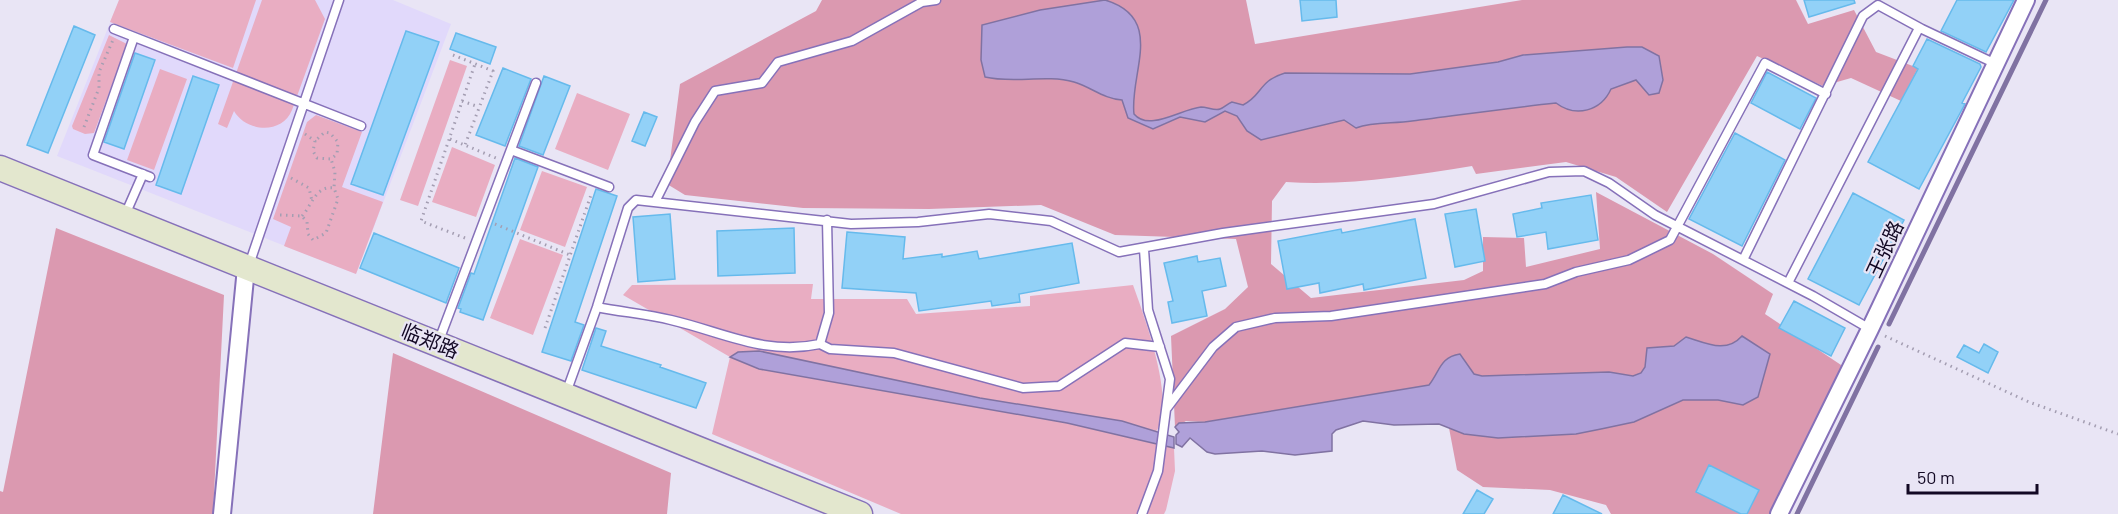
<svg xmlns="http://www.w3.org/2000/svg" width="2118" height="514" font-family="Barlow,'Noto Sans SC',sans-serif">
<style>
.built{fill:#e1d9fb}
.green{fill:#e9adc2}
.forest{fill:#db99b0}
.water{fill:#afa0d9;stroke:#8072a2;stroke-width:1.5}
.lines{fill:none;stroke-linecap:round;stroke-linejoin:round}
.stream{stroke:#8072a2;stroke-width:5}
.building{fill:#92d1f7;stroke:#66baec;stroke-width:1.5}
.service-casing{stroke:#8671b9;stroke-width:11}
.minor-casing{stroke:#8671b9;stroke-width:20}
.secondary-casing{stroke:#8671b9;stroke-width:27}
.path{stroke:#a49eb2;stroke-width:3;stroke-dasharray:1.5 4.5;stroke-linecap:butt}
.service{stroke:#fff;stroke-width:8}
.minor{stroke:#fff;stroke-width:16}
.secondary{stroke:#e3e7ce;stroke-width:24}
.labels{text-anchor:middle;stroke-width:4.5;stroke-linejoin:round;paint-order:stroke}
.street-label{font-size:20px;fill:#120823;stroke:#e9e5f5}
</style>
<rect width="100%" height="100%" fill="#e9e5f5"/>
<path class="built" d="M119,0H393L451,24L356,274L57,156Z"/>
<path class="green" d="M119,0H256L233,68L110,22Z
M262,0H315L325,19L292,110C282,135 246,132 234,111L227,128L218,124Z
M109,35L127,44L94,133L85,134L73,129L72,126Z
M450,60L467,66L418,206L400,200Z
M160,69L187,79L154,170L127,160Z
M577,93L630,114L608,170L555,149Z
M316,115L362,132L342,187L383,202L356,274L284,246L291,227L273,219L307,122Z
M452,147L495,165L476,217L432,202Z
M542,171L587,187L565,247L520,230Z
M520,239L563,255L533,335L490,318Z
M813,284L811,299H907L916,314L1030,306V296L1133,285C1144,316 1178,405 1155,433L1122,421L980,398L759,351L738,352L730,357L759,369L1067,423L1174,448L1175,471L1166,510L1164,514H901L712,434L730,357L623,295L632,285Z"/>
<path class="forest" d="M822,0H1246L1255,44L1522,0H1796L1808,24L1854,10L1876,52L1918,68L1901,101L1851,78L1823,86L1757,56L1667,212L1616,177L1566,162L1476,174L1472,166C1409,176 1350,186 1286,182L1272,201L1271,264L1311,298L1464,280L1483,271V237L1524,238L1526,267L1600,249L1596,192L1713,254L1773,294L1765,314L1844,367L1770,514H1611L1606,505L1550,490L1483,487L1457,470L1449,428L1429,385L1205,422L1186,421L1175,427L1171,336L1225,309L1248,287L1236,239L1115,235L1041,205L929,209L803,208L685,195L667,184L680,84L816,11Z
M56,228L224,295L213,514H0V491L3,492Z
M393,353L671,473L667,514H373Z"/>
<path class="water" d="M1105,0C1166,18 1129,74 1134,114C1149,132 1181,109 1201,107C1207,107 1215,111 1220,109C1224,108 1227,104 1232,102L1243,105C1263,95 1258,81 1285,73L1410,74L1498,62L1523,55L1627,47H1642L1659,56L1663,80L1659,93L1649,95L1636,80L1611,89C1601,111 1576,118 1556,103C1508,108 1460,115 1412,121C1393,124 1374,121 1356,128L1344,120L1261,140L1247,131L1237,116L1225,111L1205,122L1180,117L1153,129L1128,118L1122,100C1104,99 1091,87 1074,82C1045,74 1014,84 985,77L981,60L982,25L1040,10Z
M1742,336L1770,354L1758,397L1743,405L1718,400H1683L1634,422L1601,429L1576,434L1498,438L1464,434L1439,424L1394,425L1363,421L1336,430L1332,434V451L1295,455L1262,451L1215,454L1207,452L1190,438L1182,447L1176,444V435L1179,432L1175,427L1179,423L1205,422L1429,385C1440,371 1440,357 1460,354L1474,374L1482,376L1609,372L1633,376L1641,373L1645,367L1647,348L1674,346L1686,337C1706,343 1726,354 1742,336Z
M759,351L980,398L1122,421L1174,437V448L1067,423L759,369L730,357L738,352Z"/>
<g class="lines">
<path class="stream" d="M1889,324L2046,0
M1797,514L1878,347"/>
</g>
<path class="building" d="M1300,0H1336L1337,17L1302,21Z
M1804,0H1854L1855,3L1809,17Z
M1957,0H2014L1986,52L1941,31Z
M74,26L95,35L48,153L27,145Z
M406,31L439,42L383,195L351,184Z
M456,33L496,47L490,64L450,49Z
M1927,39L1980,64L1981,67L1962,103L1965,104L1919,189L1868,162L1918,69L1913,66Z
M135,53L155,60L124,149L104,142Z
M503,68L531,79L505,146L476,135Z
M1767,72L1816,98L1800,129L1751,103Z
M193,76L219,85L181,194L156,185Z
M544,76L570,86L543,155L519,146Z
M644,112L657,117L645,146L632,141Z
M1735,133L1785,160L1742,246L1689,219Z
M515,158L538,167L483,320L460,312L461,309L458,308L471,273L474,274Z
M596,189L617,196L575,322L584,325L571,361L542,352Z
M1853,193L1904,220L1859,305L1808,279Z
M1591,195L1598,240L1548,249L1546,232L1517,237L1513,214L1542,208L1541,203Z
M1476,209L1485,261L1455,267L1445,214Z
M670,214L675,279L638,282L633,217Z
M1415,219L1426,278L1364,290L1363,284L1320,293L1319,283L1287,289L1278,241L1341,229L1342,233Z
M794,228L795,273L718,276L717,231Z
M847,232L905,237L903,259L942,254V257L977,251L979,259L1072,243L1079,283L1019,294L1020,302L992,306L991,301L919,311L916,293L842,288Z
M374,233L459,268L446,303L360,268Z
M1197,256L1198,262L1220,258L1226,286L1202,291L1207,316L1172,323L1168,302L1173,301L1164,263Z
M1794,301L1845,328L1831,356L1779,328Z
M596,328L606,331L601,346L661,365L660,367L706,383L696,408L582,370Z
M1984,344L1998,352L1988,373L1957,357L1964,345L1979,353Z
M1709,465L1759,490L1747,514H1741L1696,492Z
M1477,490L1493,499L1484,514H1463Z
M1563,495L1602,514H1553Z"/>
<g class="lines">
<g class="service-casing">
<path id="service" d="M114,29L361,126
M134,37L93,155L150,177
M511,150L609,187
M656,200L695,122L715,91L762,83L778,62L852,41L922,2L936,0
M125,215L143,174
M1743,260L1863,16L1878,5L1922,29L1996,64
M249,265L339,0
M1788,283L1919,28
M597,307C621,312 647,314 671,320C723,332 765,356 820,344L829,313L827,220
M438,343L536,83
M820,344L830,349L894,353L1023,388L1059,386L1125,343L1160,347
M566,393L597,307L628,208L636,200L851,224L918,222L989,214L1051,221L1119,252L1223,233L1434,204L1549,172L1584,171L1609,183L1655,215L1813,296L1870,329
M1167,408L1213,347L1236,327L1275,318L1331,316L1545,284L1576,272L1629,260L1670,240L1765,63L1826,94
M1142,514L1158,471L1170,379L1148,310L1144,249"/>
</g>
<g class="minor-casing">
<path id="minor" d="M222,514L246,268
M1779,514L1870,329L2026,0"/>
</g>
<g class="secondary-casing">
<path id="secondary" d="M0,168L860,514"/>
</g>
<path class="path" d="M453,55L493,71L465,145
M462,101L479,107
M84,127L99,88V72L113,40
M305,134L315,141L313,151L317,158L331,159L337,154L338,142L330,133L325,132L315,141
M450,139L496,158
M291,178L309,188L312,201
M280,215L302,216L307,222L308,234L313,240L326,233L338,199L334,188L335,172L331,159
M302,216C312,205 316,185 334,188
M495,224L570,255
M465,238L421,221L475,64
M545,328L592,192
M1885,336L2029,402L2118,434"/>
<use href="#service" class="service"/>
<use href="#minor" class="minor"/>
<use href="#secondary" class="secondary"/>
</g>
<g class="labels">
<g class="street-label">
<text transform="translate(1885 249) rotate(-65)" y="7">王张路</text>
<text transform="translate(430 341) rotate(22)" y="7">临郑路</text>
</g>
</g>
<path d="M1908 484v9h129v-9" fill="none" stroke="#120823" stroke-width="3"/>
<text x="1917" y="484" font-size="18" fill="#120823" stroke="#e9e5f5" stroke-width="4.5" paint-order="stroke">50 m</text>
</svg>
